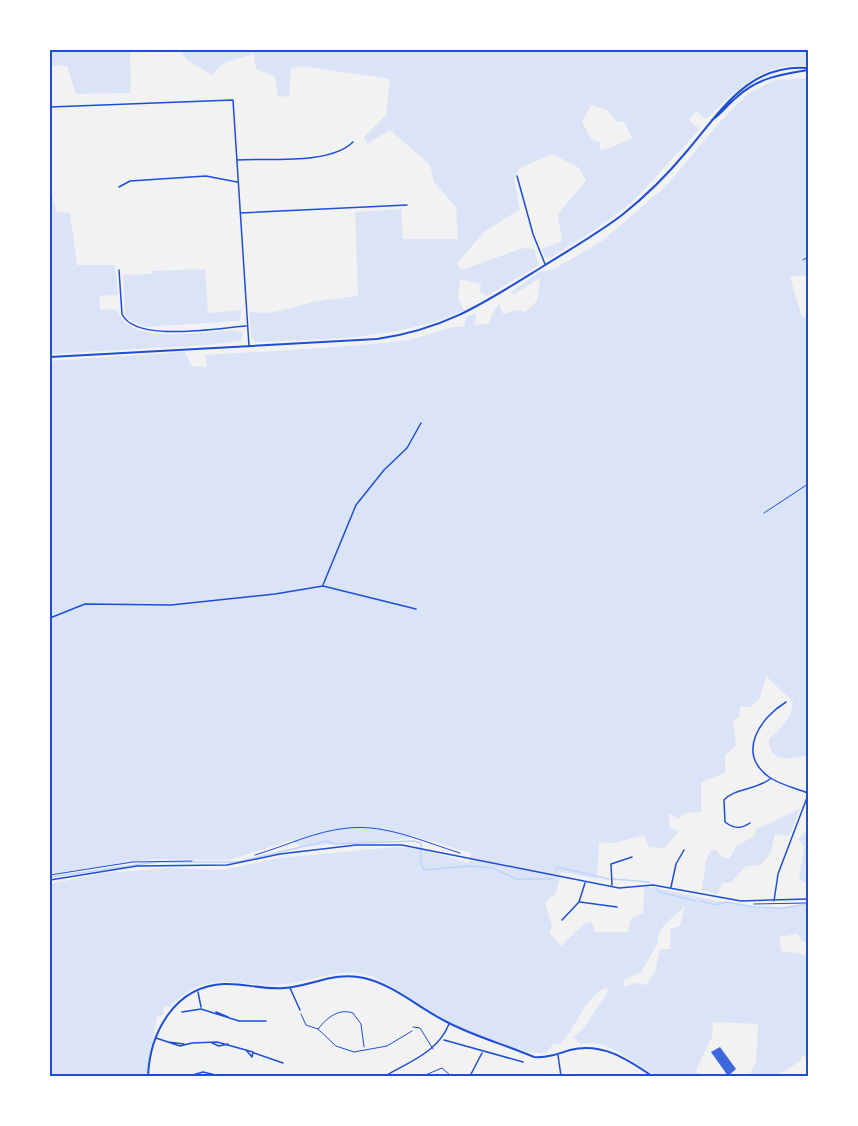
<svg xmlns="http://www.w3.org/2000/svg" width="858" height="1126" font-family="Overpass,sans-serif">
<style>
.green{fill:#dbe4f7;fill-rule:evenodd}
.lines{fill:none;stroke-linecap:round;stroke-linejoin:round}
.stream{stroke:#bfd3fe;stroke-width:1.5}
.building{fill:#3d67dc}
.path{stroke:#1d4ed8;stroke-width:1}
.service{stroke:#1d4ed8;stroke-width:1}
.minor{stroke:#1d4ed8;stroke-width:1.5}
.tertiary{stroke:#1d4ed8;stroke-width:2}
.secondary{stroke:#1d4ed8;stroke-width:2}
.neatline{fill:none;stroke:#1d4ed8;stroke-width:2}
</style>
<rect width="100%" height="100%" fill="#f2f2f2"/>
<path class="green" d="M50,50H130L131,93L76,94L67,66L50,65Z
M180,50H808V65C760,64 739,88 706,119L696,111L689,120L700,129L630,204L593,231L550,258L545,257L542,249L562,241L558,214L586,180L579,168L552,154L520,168L514,179L520,209L484,232L457,263L461,270L523,248L534,249L539,265L487,296L480,292L481,284L460,279L458,298L464,310L458,313C393,340 324,339 255,342L251,337L249,311C272,317 292,306 315,302C329,299 343,298 358,296L355,212L401,209L403,239H458L456,207L434,182L430,165L390,130L367,144L364,137L386,115L390,79L301,66L291,68L289,96L278,97L275,77L256,69L254,54L223,63L212,75L187,60ZM591,105L607,110L617,122H624L632,138L610,148L600,150V142L592,140L582,122Z
M808,78V275L790,277L802,317H808V753L807,756C788,759 769,763 769,739C780,729 792,718 793,702L766,676L760,698L751,707H740L739,718L733,720L736,746L725,755V773L701,782V812L685,813L678,819L669,813L670,828L679,831L664,848L649,847L644,835L615,843L599,842L597,879L561,872L556,893L545,902L552,926L549,932L561,946L584,924L592,922L595,932H628L631,919L643,913L644,886C700,895 752,915 808,905V942L802,941L797,934L780,937L781,951L803,954L808,959V1059L802,1055L801,1060C784,1072 771,1083 750,1073L756,1062L758,1024L713,1022L712,1037L696,1070L699,1076C687,1076 667,1080 657,1076C629,1063 614,1039 580,1044L573,1037L583,1029L608,991L607,987C583,997 577,1029 559,1045L554,1043L546,1053C510,1054 457,1027 426,1009C407,998 389,982 367,975C334,966 300,987 267,985C226,983 203,973 170,1007L164,1006L163,1015L157,1017L146,1076H50V884L104,873L168,868L224,870L278,858L395,847L418,848L469,863L471,853L410,835L408,839L301,847L292,840L230,860L154,859L50,874V361L185,352L192,366L207,367L205,355C271,351 337,348 402,341C424,339 443,325 464,327L466,317L476,313L475,325L490,323L491,316L499,303L503,314L517,310L525,312L537,301L540,278L513,295L511,292L539,272L554,269L602,241L666,186L719,123L749,93L775,80ZM685,906L680,926L671,929L670,949H660L655,971L646,985L635,983L623,987L624,980L641,972L658,943V936L664,925Z
M50,186L57,212L70,213L77,265H115L118,295L99,296L100,309L117,310C129,347 205,331 237,330L243,334L242,340L207,345L50,354Z
M205,269L208,313L242,310L240,321L144,327L128,319L125,314L123,275L152,274V271Z
M800,809L789,836L775,834L771,852L761,865L746,866L730,883H723L717,894L702,890L706,860L711,850H716L721,856L729,859L737,845L755,836L756,828C768,826 786,814 800,809Z
M808,829V885L799,879L804,847L798,839Z"/>
<g class="lines">
<path class="stream" d="M555,871L557,867L609,879
M50,877L157,862H238L326,841L335,844L414,841L421,843V864L424,870L468,866L493,868L516,879H553
M613,879L649,882
M655,888L660,892L695,901
M700,901L716,905L726,902L755,907L783,908L808,904"/>
</g>
<path class="building" d="M720,1047L736,1069L728,1076L711,1052Z"/>
<g class="lines">
<path class="path" d="M764,513L808,484
M255,855C286,846 315,831 348,828C386,824 424,842 460,853
M50,875L133,862L192,861
M754,904L807,903
M301,1014L306,1025L318,1029C327,1018 338,1008 353,1013L361,1024L364,1047
M318,1029L336,1046L354,1052L387,1046L412,1031
M423,1076L442,1068L451,1076"/>
<path class="service" d="M803,260L808,257
M413,1027L420,1028L433,1049"/>
<path class="minor" d="M50,107L233,100L249,346
M237,160C268,158 330,165 353,142
M517,176L533,234L545,264
M119,187L130,181L206,176L237,182
M240,213L407,205
M119,270L122,314C135,343 218,328 246,326
M323,585L356,505L384,470L407,448L421,423
M50,618L85,604L171,605L275,594L323,586L416,609
M786,702C760,718 736,753 769,777C780,785 796,788 808,793
M750,823C741,829 734,829 725,822L724,800C735,788 756,790 770,779
M50,880L137,866L227,865L280,854L356,845H402L619,888L653,885L741,901L808,899
M612,885L611,864L632,857
M671,887L676,864L684,850
M774,901L778,874L808,795
M580,902L617,907
M562,920L579,902L585,883
M290,988L300,1010
M198,992L201,1007
M182,1012L201,1009L239,1021H266
M216,1012L228,1017
M156,1038L180,1046L192,1043L217,1042L253,1052L252,1057L246,1050
M444,1040L523,1062
M168,1042L184,1044
M212,1043L219,1046L228,1044
M254,1053L283,1063
M558,1055L561,1076
M189,1076L203,1072L220,1076
M385,1076C409,1062 438,1052 449,1024
M470,1076L482,1053"/>
<path class="tertiary" d="M148,1076C150,1032 175,986 224,984C244,983 264,990 284,988C311,986 336,971 364,978C395,985 421,1010 449,1023C476,1037 506,1045 534,1057C547,1058 558,1054 570,1050C602,1042 627,1059 652,1076"/>
<path class="secondary" d="M712,120C721,114 728,104 737,97C757,78 782,74 808,70
M50,357L377,339C446,329 484,303 542,267C569,250 597,234 622,215C646,196 668,174 687,151C721,111 749,63 808,68"/>
</g>
<rect width="858" height="1126" fill="none" stroke="#ffffff" stroke-width="102"/>
<rect x="51" y="51" width="756" height="1024" class="neatline"/>
</svg>
